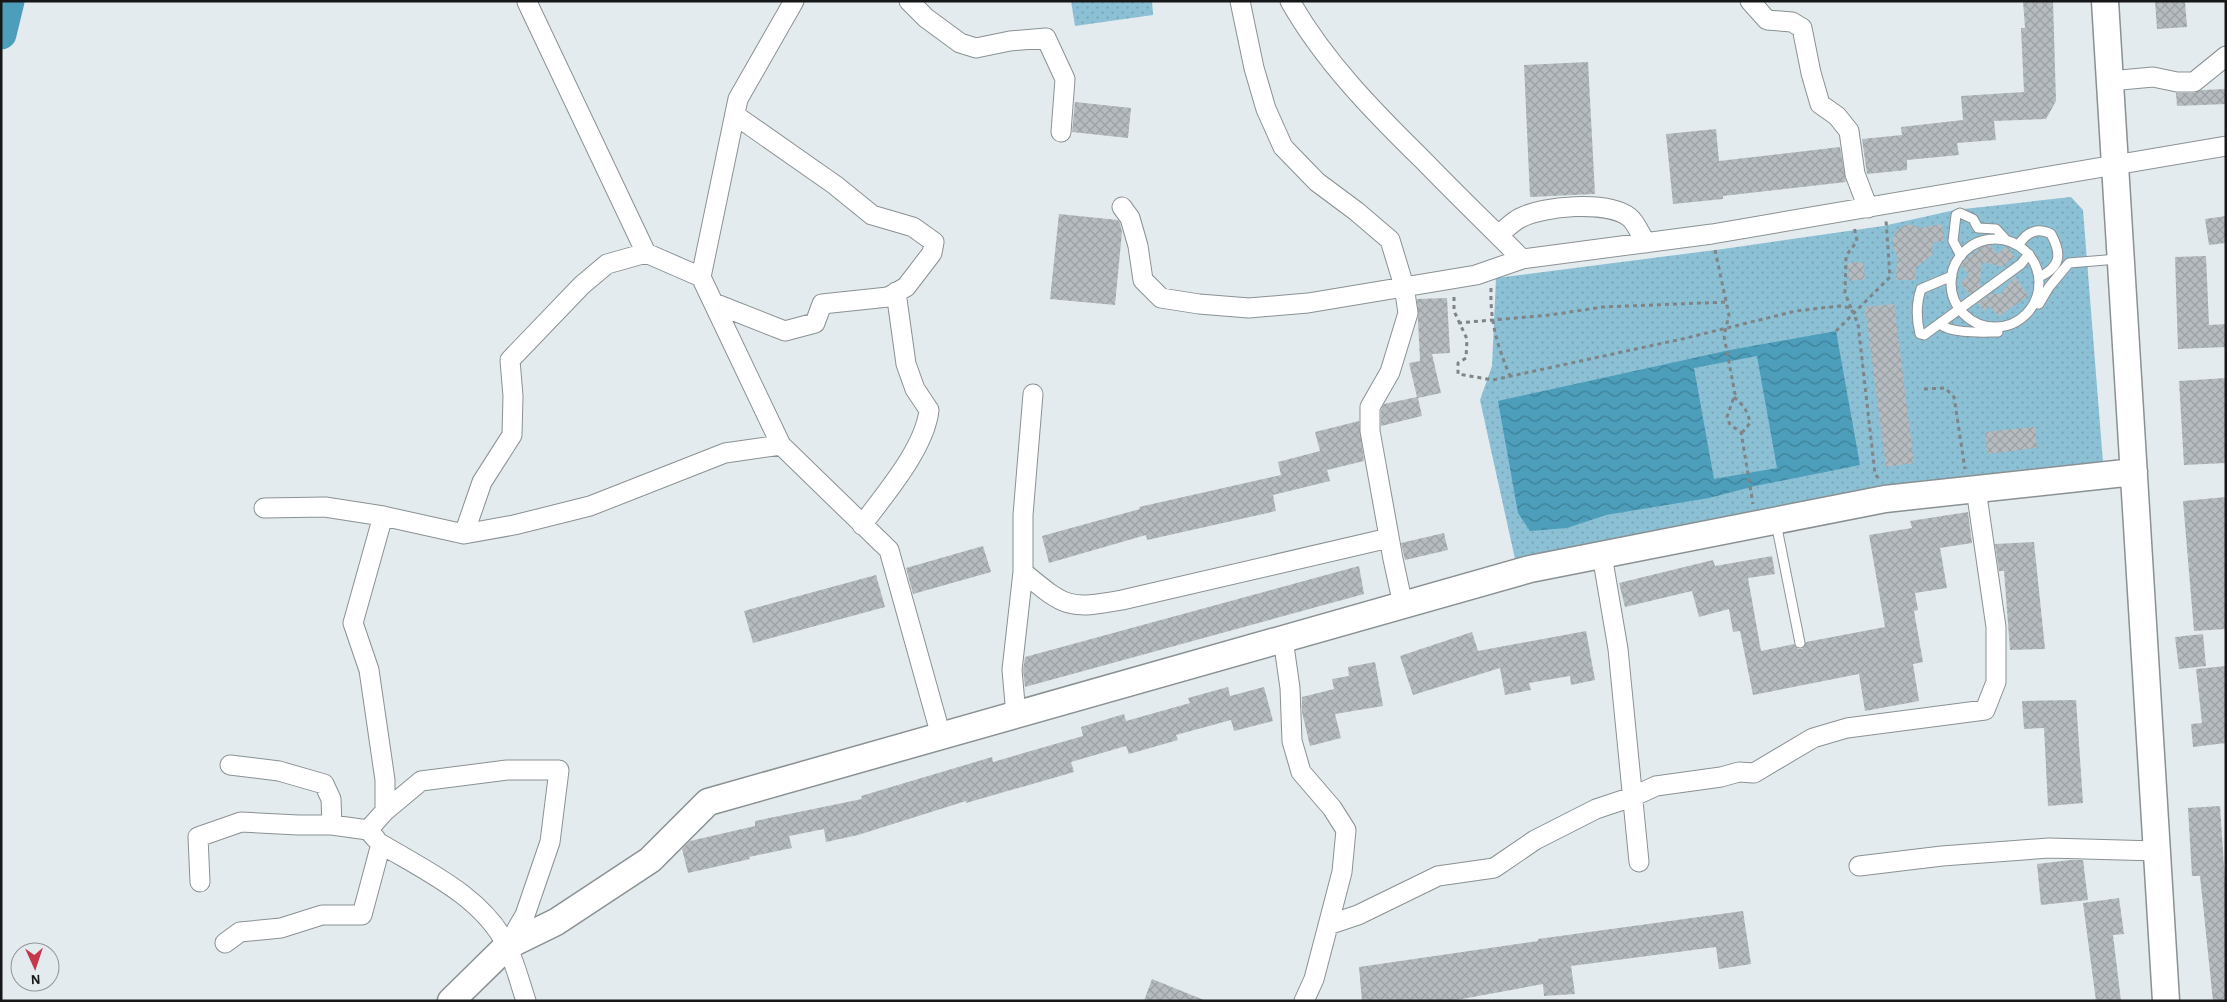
<svg xmlns="http://www.w3.org/2000/svg" width="2227" height="1002" font-family="'Alegreya Sans',sans-serif">
<style>
.grass{fill:url(#grass-dots)}
.water{fill:url(#water-waves);fill-rule:evenodd}
.lines{fill:none;stroke-linecap:round;stroke-linejoin:round}
.river{stroke:#4c9ebb;stroke-width:31}
.building{fill:url(#building-cross-hatch)}
.lane-casing{stroke:#8a9193;stroke-width:11}
.street-casing{stroke:#8a9193;stroke-width:21}
.secondary-casing{stroke:#8a9193;stroke-width:29}
.path{stroke:#7f8486;stroke-width:3;stroke-dasharray:4 4;stroke-linecap:butt}
.lane{stroke:#fff;stroke-width:9}
.street{stroke:#fff;stroke-width:19}
.secondary{stroke:#fff;stroke-width:26}
</style>
<defs>
<pattern id="grass-dots" width="8" height="8" patternUnits="userSpaceOnUse" patternTransform="scale(1.25)"><rect width="8" height="8" fill="#8cc0d5"/><path d="M2 2h.1M6 6h.1" fill="none" stroke="#78a4b6" stroke-width="1.8" stroke-linecap="round"/></pattern>
<pattern id="water-waves" width="16" height="10" patternUnits="userSpaceOnUse" patternTransform="scale(1.25)"><rect width="16" height="10" fill="#4c9ebb"/><path d="M0 5q4-4 8 0t8 0" fill="none" stroke="#3e8097"/></pattern>
<pattern id="building-cross-hatch" width="8" height="8" patternUnits="userSpaceOnUse" patternTransform="scale(1.25)"><rect width="8" height="8" fill="#b5bbbe"/><path d="M0 0l8 8M0 8l8-8" fill="none" stroke="#9ba0a3"/></pattern>
</defs>
<rect width="100%" height="100%" fill="#e4ebee"/>
<path class="grass" d="M1071,1H1152L1153,15L1075,26Z
M2071,197L2083,210L2104,475L1531,569L1515,559L1480,400L1492,366L1496,278L1723,249L1883,226L1955,210Z"/>
<path class="water" d="M1836,331L1860,465L1755,486L1709,498L1606,515L1567,528L1530,531L1518,513L1498,401L1730,350ZM1757,356L1777,468L1714,479L1694,368Z"/>
<g class="lines">
<path class="river" d="M1,34L9,1"/>
</g>
<path class="building" d="M2023,1H2053L2056,101L2046,119L1994,121L1996,140L1957,143L1959,155L1907,160V170L1867,174L1862,139L1902,135L1901,127L1963,120L1961,96L2024,92L2021,28H2025Z
M2155,1H2185L2187,27L2157,29Z
M1588,62L1595,194L1530,197L1524,65Z
M2226,89V104L2177,106L2176,93H2194L2202,90Z
M1075,102L1131,108L1128,138L1072,132Z
M1716,129L1719,161L1840,147L1846,182L1723,196V199L1673,204L1666,134Z
M1059,214L1118,220L1120,223L1122,232L1115,305L1050,299Z
M2226,216V243L2209,245L2205,219Z
M1942,224L1944,241L1933,242L1932,255L1915,268V280H1896L1897,256L1893,246V238L1897,230L1905,225H1913L1920,228Z
M1987,242L1997,254L2007,246L2015,257L2005,264L2007,267L1981,262L1980,287L1970,294L1960,283L1969,275L1960,264Z
M2206,256L2209,325L2226,324V347L2178,349L2175,257Z
M1863,262L1865,279L1849,281L1848,263Z
M2015,276L2028,296L1999,316L1990,306L1984,311L1978,303L1991,294H2001Z
M1447,298L1450,353L1432,354L1441,393L1418,398L1422,416L1381,426V410L1384,404L1417,397L1409,363L1420,361L1417,299Z
M1894,304L1914,463L1886,467L1865,307Z
M2226,378V463L2184,465L2179,381Z
M1359,421L1364,461L1327,470L1330,481L1273,495L1276,511L1147,540L1146,535L1049,563L1042,536L1140,509L1139,507L1281,475L1278,462L1320,451L1315,432Z
M2035,427L2037,448L1987,454L1985,432Z
M2226,497V629L2194,631L2183,501Z
M1968,512L1972,543L1940,548L1947,588L1915,593L1918,610L1914,611L1923,662L1913,664L1919,701L1865,711L1859,674L1753,695L1740,631L1733,632L1729,609L1699,617L1692,591L1625,607L1619,583L1713,560L1715,566L1772,556L1775,574L1748,578L1761,651L1794,644L1798,649H1802L1806,642L1885,627L1869,535L1912,528L1910,521Z
M1444,533L1448,550L1405,560L1401,543Z
M2034,542L2045,649L2010,650L2004,571H1999L1995,544Z
M983,546L991,572L913,594L906,568Z
M1359,566L1364,594L1025,687L1023,670L1025,657Z
M876,575L885,607L753,643L744,611Z
M1586,631L1595,680L1571,685L1570,676L1529,683L1531,690L1505,695L1500,668L1413,695L1400,656L1472,632L1478,651Z
M2203,634L2206,666L2179,669L2175,637Z
M1375,662L1383,706L1335,714L1341,738L1310,746L1302,712V697L1334,689L1332,679L1349,676L1348,667Z
M2226,666V743L2193,747L2191,724L2202,723L2196,669Z
M1228,687L1230,696L1264,687L1273,721L1234,731L1231,720L1176,735L1178,740L1129,754L1126,746L1071,762L1074,772L966,803V801L858,835L826,842L824,829L789,836L792,848L749,857L750,859L688,873L682,849L690,841L755,826V821L862,799L861,796L992,757L993,762L1083,736L1081,727L1124,714L1126,721L1190,703L1188,698Z
M2076,700L2083,803L2048,806L2044,728L2024,729L2022,701Z
M2220,806L2226,897V1001H2213L2200,876H2192L2188,808Z
M2071,860H2083L2088,900L2041,905L2037,864Z
M2119,898L2124,934L2113,935L2121,1001H2096L2083,903Z
M1743,911L1751,964L1719,969L1716,947L1571,966L1575,994L1544,996L1543,984L1451,1001H1362L1359,967L1538,941V939Z
M1152,979L1204,1000V1001H1144Z"/>
<g class="lines">
<g class="lane-casing">
<path id="lane" d="M1951 283a44 44 0 1 1 88 0a44 44 0 1 1-88 0Z
M2019,245C2026,232 2038,227 2051,234C2062,254 2061,267 2039,277
M1961,256L1953,241L1956,215L1960,213L1973,219L1978,228L1996,229L2006,240
M1952,276L1921,289C1916,304 1916,318 1920,334L1924,335L2021,264L2029,254
M2039,304L2049,287L2069,263L2118,259
M1940,324C1951,334 1983,332 1998,332
M1776,523L1800,643"/>
</g>
<g class="street-casing">
<path id="street" d="M909,1L926,18L960,43L976,48L1010,41L1046,38L1065,79L1061,132
M1240,1L1254,68L1266,109L1283,147L1317,182L1356,211L1390,240L1404,286L1408,313L1390,372L1370,407V431L1393,559L1403,605
M1290,1C1324,61 1373,111 1422,159C1455,193 1489,226 1522,259L1712,234L2226,146
M1750,1L1767,20L1792,22L1802,28L1811,73L1820,104L1837,116L1849,131L1855,174L1868,208
M527,2L646,253L701,277L781,445L889,550L941,736
M2110,81L2153,77L2177,82H2194L2226,56
M1122,207L1130,218L1138,246L1143,280L1161,298L1199,304L1249,308L1308,303L1476,275L1522,259
M1498,235C1505,230 1512,222 1520,218C1543,206 1607,200 1629,217C1636,222 1641,236 1646,243
M701,277L738,99L794,1
M714,303L785,331L815,323L822,304L888,297L906,287L932,253L934,242L913,227L872,215L835,185L735,115
M264,508L325,507L383,516L464,534L514,525L590,506L725,453L781,445
M862,525C885,494 925,448 929,410L915,389L906,364L896,292
M464,534L482,482L512,435L513,396L510,360L582,285L607,264L646,253
M1602,555L1618,649L1639,862
M1023,572C1065,607 1068,610 1122,600L1389,538
M1283,639L1290,688L1292,741L1301,772L1332,808L1346,830L1342,872L1314,979L1304,1001
M1016,715L1012,670L1023,572V515L1033,394
M230,765L279,771L324,784L331,799L332,825
M385,811L421,781L507,770H559L550,842L525,915L507,946
M368,830L385,811V780L369,670L353,623L383,516
M1859,866L1942,856L2049,848L2157,851
M200,882L198,837L241,822L298,825H332L368,830L376,839
M1328,925L1358,915L1438,876L1494,868L1535,840L1596,809L1632,797L1656,786L1721,777L1739,772L1754,773L1813,738L1847,728L1985,710L1996,682V627L1976,489
M225,943L240,932L281,928L322,915H362L381,844C426,871 483,897 507,946C515,963 520,983 526,1001"/>
</g>
<g class="secondary-casing">
<path id="secondary" d="M2105,1L2166,1001
M451,1001L507,946L556,922L650,860L708,802L1530,569L1885,499L2134,472"/>
</g>
<path class="path" d="M1715,250L1729,315L1724,336L1735,394L1727,417L1730,425L1741,432L1753,504
M1491,288C1490,322 1497,345 1510,376
M1454,297V311L1467,339L1466,358L1458,363V374L1493,380L1682,339L1796,311L1839,306L1851,308L1858,324L1875,474L1879,479
M1851,308L1845,293L1846,256L1857,241L1854,226
M1458,323L1550,315L1603,307L1727,302
M1836,331L1890,277L1886,220
M1924,389L1945,388L1954,397L1965,469
M1734,397C1743,405 1748,411 1750,423L1741,434"/>
<use href="#lane" class="lane"/>
<use href="#street" class="street"/>
<use href="#secondary" class="secondary"/>
</g>
<rect width="2227" height="1002" fill="none" stroke="#151718" stroke-width="5"/>
<g transform="translate(35 967) rotate(177)"><circle r="24" fill="#e4ebee" stroke="#919698"/>
<path d="M0-4L9 19L0 12L-9 19Z" fill="#c7374a"/>
<text y="-8" font-size="14" font-weight="bold" text-anchor="middle" fill="#151718">N</text>
</g>
</svg>
